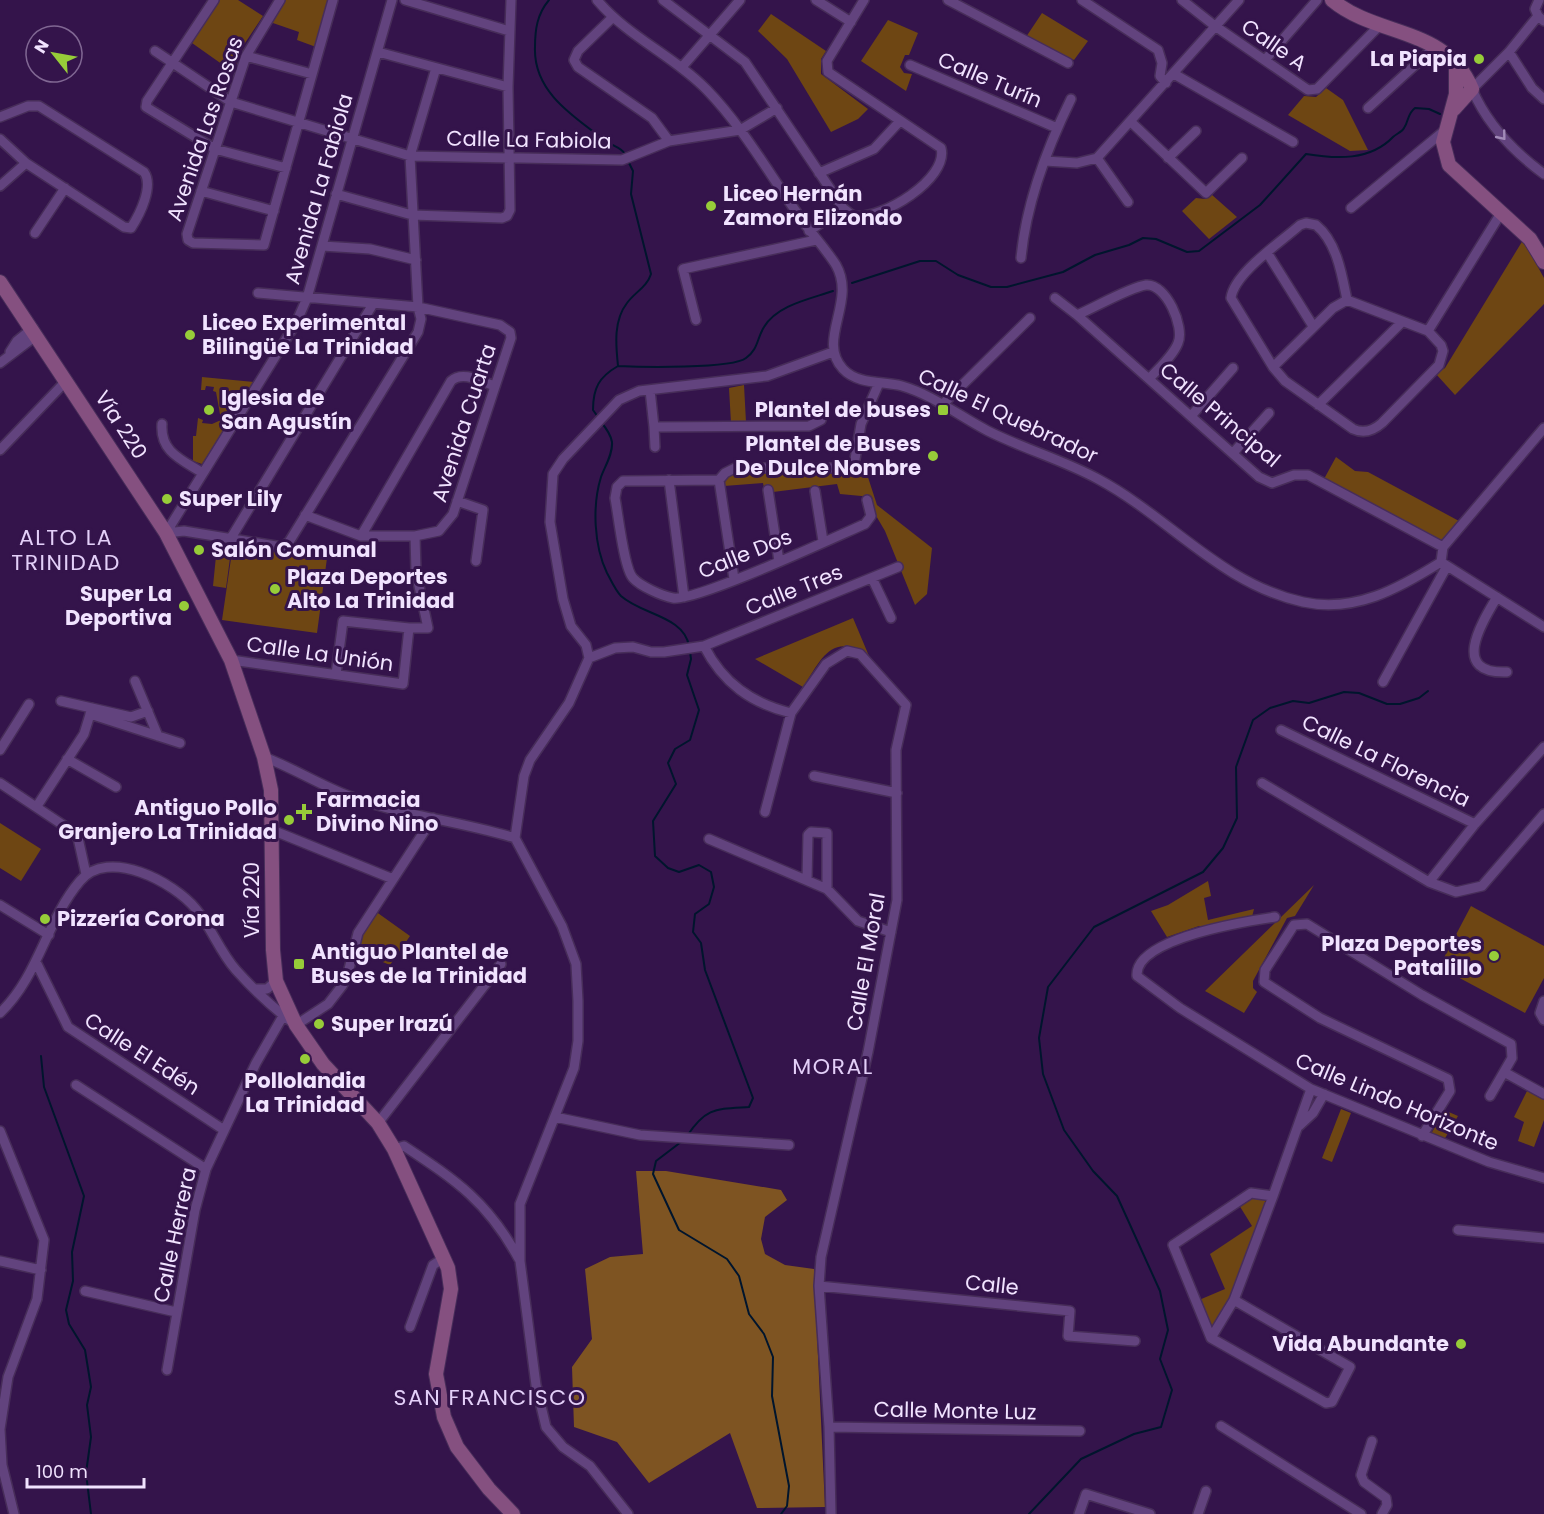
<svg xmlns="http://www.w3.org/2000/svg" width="1544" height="1514" font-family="Poppins,sans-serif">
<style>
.green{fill:#6e4613}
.forest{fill:#7e5422}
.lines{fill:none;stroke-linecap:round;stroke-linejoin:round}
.stream{stroke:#00152d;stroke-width:2}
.street-casing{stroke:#472d59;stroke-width:12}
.secondary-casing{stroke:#472d59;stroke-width:16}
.street{stroke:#62437e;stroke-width:9}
.secondary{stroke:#855080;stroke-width:14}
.oneway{stroke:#a28bb8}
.poi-dot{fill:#97cc39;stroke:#34144b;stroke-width:2}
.labels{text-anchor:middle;stroke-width:6;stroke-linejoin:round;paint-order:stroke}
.street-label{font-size:21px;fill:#f1e3ff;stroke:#34144b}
.poi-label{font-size:21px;font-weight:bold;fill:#f1e3ff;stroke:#34144b;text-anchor:start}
.neighbourhood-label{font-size:22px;letter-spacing:1.5px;fill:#e3cff8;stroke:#34144b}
</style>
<rect width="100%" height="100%" fill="#34144b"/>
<path class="green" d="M219,0H238L263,16L243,46L233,72L192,43Z
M284,0H330L316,47L297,40L299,32L270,22Z
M1042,13L1088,41L1074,60L1026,37Z
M771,14L826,51L821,59V74L868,109L858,119L831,132L787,59L758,31Z
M888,20L918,33L909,55H905L900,67L904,73L912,74L906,91L861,61Z
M1326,88L1343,100L1368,150L1350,151L1288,115L1304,96L1316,97Z
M1211,194L1237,217L1209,239L1182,211L1196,198L1205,199Z
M1523,240L1544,278V304L1455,395L1436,374L1445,368Z
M202,377L254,382L202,464L193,461V436H196L198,418L203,420L202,423L212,424L221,420L216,392L213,391L214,387L206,386L205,390H201Z
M744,385L746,422L731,423L729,388Z
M1336,457L1355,471L1368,472L1459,521L1442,541L1438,540L1324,479Z
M864,465L877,505L932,548L927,594L915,605L885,531L875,514L872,497L840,494L837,484L765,493L763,483L724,486L727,475L737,471H855Z
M233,545L327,558L317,633L222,620Z
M216,556L230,558L226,588L213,586Z
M853,618L869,656C832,631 822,658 803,687L755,659Z
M0,823L41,849L21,881L0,868Z
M1208,881L1211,896L1204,898L1208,920L1254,909L1252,917L1205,928L1199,926L1167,937L1151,911L1168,905Z
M1314,885L1295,916L1287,918L1253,981V988L1257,992L1244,1013L1205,991Z
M1471,906L1544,946V978L1525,1013L1439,967Z
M375,911L410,936L390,965L358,952L360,938Z
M1527,1091L1544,1100V1120L1534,1147L1518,1141L1524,1122L1514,1117Z
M1341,1109L1351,1113L1332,1162L1322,1158Z
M1444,1110L1458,1116L1444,1140L1431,1134Z
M1253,1195L1265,1199L1266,1204L1233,1294L1212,1330L1199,1300L1225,1289L1210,1254L1252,1226L1239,1205Z"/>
<path class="forest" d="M636,1171H666L781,1190L787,1200L765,1217L761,1239L765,1254L785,1265L814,1269L825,1507L757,1508L730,1433L649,1483L617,1442L574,1427L572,1367L592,1339L585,1269L610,1257L643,1254Z"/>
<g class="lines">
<path class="stream" d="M549,0C537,14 535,30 535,47C533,92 574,117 606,141C612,146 621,147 625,154
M852,283L920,261H936L958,275L991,287H1007L1063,272L1095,255L1129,245L1143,238L1156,239L1187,252L1199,251L1260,205L1306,154C1336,159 1370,161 1393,137C1396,134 1402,132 1404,128C1409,121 1407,114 1415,108L1429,109L1440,114
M618,366C616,346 613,321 627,303C635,292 647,287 651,274L631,194L633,171L627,159
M618,366C640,367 732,369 746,358C758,350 757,338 764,327C777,305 810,299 833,291
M598,417L593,410C593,388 599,377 618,366
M601,422C606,428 611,435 612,442C613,454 605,466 601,477C592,506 594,546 607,573C611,580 615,590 621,596C642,615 684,616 689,646
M41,1056L44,1087L84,1196L72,1252L73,1281L66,1310L69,1324L85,1350L91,1387L87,1405L91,1437L86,1473L91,1514
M687,1136C706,1107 716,1109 749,1107L753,1098L705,970L701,943L693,932L695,914L709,904L714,887L711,872L699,865L679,872L668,868L655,856L653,821L676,784L668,763L675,749L690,740L699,710L687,675L691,659L690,652
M681,1142L656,1161L653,1174L679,1230L727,1259L739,1276L749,1314L764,1334L773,1357L772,1396L789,1486L787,1506L781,1514
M1029,1514L1081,1459L1134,1434L1161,1427L1172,1390L1160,1359L1168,1330L1160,1291L1117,1196L1093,1171L1064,1130L1043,1074L1039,1038L1048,987L1094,927L1203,872L1223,848L1237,818L1236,767L1253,720L1270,708L1293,701L1309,703L1344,692L1359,693L1387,704H1400L1419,698L1428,691"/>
<g class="street-casing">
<path id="street" d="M214,0L147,101L146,107L215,149L286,168
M280,0L246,56L187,234L188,240L193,243L264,245L333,0
M405,0L509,31
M597,0C628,37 674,56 707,90C741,125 767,170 795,210C807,229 824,246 836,265C857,302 816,340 843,369C858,385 883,381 902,386C933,395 959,416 988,431C1024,449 1063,460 1098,479C1169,517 1221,584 1303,602C1355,613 1398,589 1441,562
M663,0L745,62L843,208
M816,0L851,22
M948,0L1068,63
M1082,0L1158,50L1162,63L1160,76L1166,83
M1182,0L1215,26L1308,90L1317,89L1380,25
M1538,16L1535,9L1539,0
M612,18L578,51L574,60L578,67L652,118L669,141
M1544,21L1538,16L1509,52L1472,89C1487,124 1514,152 1544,174
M155,51L231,102L410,156L622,160L669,141L740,130L777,108
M378,52L508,87
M1509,52L1532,88L1544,99
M246,56L312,74
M1265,60L1317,0
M910,65L1057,128
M682,67L740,0
M1174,74L1293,142
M1368,108L1436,46
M0,117L28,106H39L144,172C154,186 140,214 131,228L124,227L26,163L0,139
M1131,122L1206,193L1242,158
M1097,158L1128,202
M1168,158L1196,131
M1045,161L1077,163L1097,158L1239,0
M819,173L874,149L900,121
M0,186L26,163
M201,191L274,211
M336,194L412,215L502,218L507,216L510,210L508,87L511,0
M1351,208L1444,131
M1306,223L1316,225C1337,242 1342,275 1347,300L1428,331L1441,345L1443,351L1439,365L1382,423C1373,431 1364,434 1353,429L1285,381L1273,367L1231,298C1234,273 1281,242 1300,225Z
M809,231L843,208C847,211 850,215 855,216C881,220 949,179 941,148L828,72L827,61L864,0
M35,233L65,188
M322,246L370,249L416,260
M1268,254L1313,326
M1021,258C1026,204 1047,148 1071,99
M258,293L418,307L500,325L510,332L511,338L453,514L439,531L415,536H361L305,515
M1055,298L1077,315L1259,477L1272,483L1294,475H1308L1443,547
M1077,315C1094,308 1130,287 1146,285C1166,283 1185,327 1178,343C1173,356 1158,369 1149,379
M696,320L683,269L816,240
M1428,331L1501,213
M237,347L279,350
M10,352L17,341L33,328
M0,363L37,335
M1273,367L1333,308L1347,300
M650,390L654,427L809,426L821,420
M942,405L1030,318
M1318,405L1401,323
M1191,416L1233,368
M162,424C160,451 180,459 201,472
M654,427L655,447
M1544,428L1443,547L1441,562L1544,627
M0,450L67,380
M1233,453L1269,413
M669,480L684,597
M719,480L734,579
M768,490L779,561
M815,491L823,541
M867,500L871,516L865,524C835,537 696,602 673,598C662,596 640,586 633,578C624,569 618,513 615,498L617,487L623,481L719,480L725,473L735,468H850L854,465L861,424L879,383
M457,501L483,510L476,561
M166,533L184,531L282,547L289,542L418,332L421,319L418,307L410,156L436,68
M166,533L296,323L307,298L392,0
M361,536L451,381C463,370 482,382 495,386
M231,538L373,304
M872,578L891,618
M1497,597C1481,624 1450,674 1507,672
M704,646L898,567
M589,658L615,648L633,647L651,652H664L704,646C723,683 751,703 791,713L826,664L847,651L860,654L906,705L896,750L897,900L868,1052L821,1257L819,1286L829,1427L831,1514
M231,660L403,684L409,628H428L416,572L415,536
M336,674L343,621L409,628
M135,681L158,736
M1383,682L1447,566
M61,701L131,717L148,711
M90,714L180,743
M1281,730L1475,824
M0,750L29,704
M264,757C293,768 320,785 349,796C403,816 460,821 515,838
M67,759L116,787
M814,776L897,793
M0,783L72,831L78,838L86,874
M1262,783L1429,882L1456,892L1482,886L1544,814
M37,806L84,734L92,708
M765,812L791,713
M272,830L393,879
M709,839L827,889L858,921L891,932
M807,880L808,835L811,832L827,833V889
M1429,882L1475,824L1544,747
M0,905L49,935
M1275,917C1248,921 1134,938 1137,976L1180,1008L1311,1089L1489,1162L1544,1178
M37,964L68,1027L224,1130
M254,989H267L276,981
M1544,1001L1540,1013L1544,1020
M0,1013C39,976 46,921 80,881C108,847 174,882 196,909C211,927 220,952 236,970C254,990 274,1009 296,1025L328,1004L342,986L347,977L358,933L433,818
M1504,1072L1544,1094
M76,1085L206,1169
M555,1117L640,1135L789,1145
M378,1123L501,964
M1299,1126L1313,1113L1324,1094
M0,1131L44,1240L37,1299L8,1377L0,1429
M1422,1136L1450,1091L1448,1079L1320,1018L1264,982L1265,970L1294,925L1307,924L1422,995L1511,1044L1512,1058L1490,1096
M394,1149L404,1146C457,1181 488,1202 519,1259
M1458,1230L1544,1238
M0,1261L41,1270
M819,1286L1070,1311L1068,1336L1135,1341
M85,1291L176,1312
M1234,1300L1350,1367L1332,1402L1326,1403L1211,1338L1173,1245L1251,1193L1273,1196L1311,1089
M410,1327L433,1265L444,1258
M1211,1338L1234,1300L1273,1196
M167,1370L195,1210L206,1169L256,1063L283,1016
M1221,1426L1361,1514
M829,1427L1080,1431
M0,1429L2,1465L14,1514
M1372,1441L1361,1475L1364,1482L1386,1498L1387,1505L1382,1514
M628,1514L590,1466L563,1447L546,1427L536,1385L520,1261V1204L574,1068L578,1041V1001L576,964L562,926L515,838L524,776L530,760L569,703L589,658L586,645L571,626L563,599L550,522L553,474L563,459L619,400L639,391L767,376L833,352
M1079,1514L1086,1494L1150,1514
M1198,1514L1206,1491"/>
</g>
<g class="secondary-casing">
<path id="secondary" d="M1332,0C1378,38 1446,26 1472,89L1454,109
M1456,62V94L1443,142L1449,165L1530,239L1544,262
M0,282L166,533L231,660L264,757L271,790L273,950L276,981L296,1025L323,1064L378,1123L394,1149L448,1268L451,1289L436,1374L444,1417L457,1447L489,1489L513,1514"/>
</g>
<use href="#street" class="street"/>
<use href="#secondary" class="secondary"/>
</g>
<defs><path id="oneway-chevron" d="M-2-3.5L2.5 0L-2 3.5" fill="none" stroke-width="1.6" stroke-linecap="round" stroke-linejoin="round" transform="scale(1.5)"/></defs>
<use class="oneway" href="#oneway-chevron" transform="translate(1502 136) rotate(51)"/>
<g class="poi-dot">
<circle cx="1479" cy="59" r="6"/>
<circle cx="711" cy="206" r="6"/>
<circle cx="190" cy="335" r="6"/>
<circle cx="209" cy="410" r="6"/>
<rect x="937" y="404" width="12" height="12" rx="3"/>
<circle cx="933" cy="456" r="6"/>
<circle cx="167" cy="499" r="6"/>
<circle cx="199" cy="550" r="6"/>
<circle cx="275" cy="589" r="6"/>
<circle cx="184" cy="606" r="6"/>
<path d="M301 803h6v6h6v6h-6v6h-6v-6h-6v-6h6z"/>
<circle cx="289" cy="820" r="6"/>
<circle cx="45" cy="919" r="6"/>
<circle cx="1494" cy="956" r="6"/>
<rect x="293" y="958" width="12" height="12" rx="3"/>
<circle cx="319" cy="1024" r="6"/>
<circle cx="305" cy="1059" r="6"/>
<circle cx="1461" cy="1344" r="6"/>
</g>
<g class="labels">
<g class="street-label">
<text transform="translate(1274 45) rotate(35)" y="7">Calle A</text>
<text transform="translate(990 80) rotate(23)" y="7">Calle Turín</text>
<text transform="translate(205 129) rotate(-71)" y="7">Avenida Las Rosas</text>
<text transform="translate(529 140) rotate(1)" y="7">Calle La Fabiola</text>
<text transform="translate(319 189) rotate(-74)" y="7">Avenida La Fabiola</text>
<text transform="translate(1220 415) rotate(40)" y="7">Calle Principal</text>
<text transform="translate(1008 416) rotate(25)" y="7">Calle El Quebrador</text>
<text transform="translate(464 423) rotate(-72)" y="7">Avenida Cuarta</text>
<text transform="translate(121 425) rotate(57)" y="7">Vía 220</text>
<text transform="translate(745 554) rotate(-22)" y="7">Calle Dos</text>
<text transform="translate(794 590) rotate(-22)" y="7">Calle Tres</text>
<text transform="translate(320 654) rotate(8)" y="7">Calle La Unión</text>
<text transform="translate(1386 761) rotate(26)" y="7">Calle La Florencia</text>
<text transform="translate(252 900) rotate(-90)" y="7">Vía 220</text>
<text transform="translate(866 962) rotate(-80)" y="7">Calle El Moral</text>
<text transform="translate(142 1054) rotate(33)" y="7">Calle El Edén</text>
<text transform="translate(1397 1102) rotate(23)" y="7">Calle Lindo Horizonte</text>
<text transform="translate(175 1235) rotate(-78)" y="7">Calle Herrera</text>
<text transform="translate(992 1285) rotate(6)" y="7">Calle</text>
<text transform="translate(955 1411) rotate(1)" y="7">Calle Monte Luz</text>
</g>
<g class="poi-label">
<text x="1467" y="66" text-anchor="end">La Piapia</text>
<text x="723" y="201">Liceo Hernán<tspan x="723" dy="24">Zamora Elizondo</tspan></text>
<text x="202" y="330">Liceo Experimental<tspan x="202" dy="24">Bilingüe La Trinidad</tspan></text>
<text x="221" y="405">Iglesia de<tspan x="221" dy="24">San Agustín</tspan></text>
<text x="931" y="417" text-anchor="end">Plantel de buses</text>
<text x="921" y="451" text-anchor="end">Plantel de Buses<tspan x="921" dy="24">De Dulce Nombre</tspan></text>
<text x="179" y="506">Super Lily</text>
<text x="211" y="557">Salón Comunal</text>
<text x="287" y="584">Plaza Deportes<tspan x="287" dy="24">Alto La Trinidad</tspan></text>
<text x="172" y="601" text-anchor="end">Super La<tspan x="172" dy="24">Deportiva</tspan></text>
<text x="316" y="807">Farmacia<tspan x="316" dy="24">Divino Nino</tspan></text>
<text x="277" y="815" text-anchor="end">Antiguo Pollo<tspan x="277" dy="24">Granjero La Trinidad</tspan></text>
<text x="57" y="926">Pizzería Corona</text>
<text x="1482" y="951" text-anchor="end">Plaza Deportes<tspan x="1482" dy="24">Patalillo</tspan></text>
<text x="311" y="959">Antiguo Plantel de<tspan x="311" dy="24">Buses de la Trinidad</tspan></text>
<text x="331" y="1031">Super Irazú</text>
<text x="305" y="1088" text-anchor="middle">Pollolandia<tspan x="305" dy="24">La Trinidad</tspan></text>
<text x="1449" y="1351" text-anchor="end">Vida Abundante</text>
</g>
<g class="neighbourhood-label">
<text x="66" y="545">ALTO LA<tspan x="66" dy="25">TRINIDAD</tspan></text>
<text x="833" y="1074">MORAL</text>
<text x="490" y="1405">SAN FRANCISCO</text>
</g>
</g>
<g transform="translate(54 54) rotate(301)"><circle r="28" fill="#34144b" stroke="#806793" stroke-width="1.5"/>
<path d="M0-4.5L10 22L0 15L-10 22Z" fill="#97cc39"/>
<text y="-9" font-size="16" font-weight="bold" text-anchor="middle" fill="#f1e3ff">N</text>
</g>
<path d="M27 1478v9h117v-9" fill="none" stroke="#f1e3ff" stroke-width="3"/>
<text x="36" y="1478" font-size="18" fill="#f1e3ff" stroke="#34144b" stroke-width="4.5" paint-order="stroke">100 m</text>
</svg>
